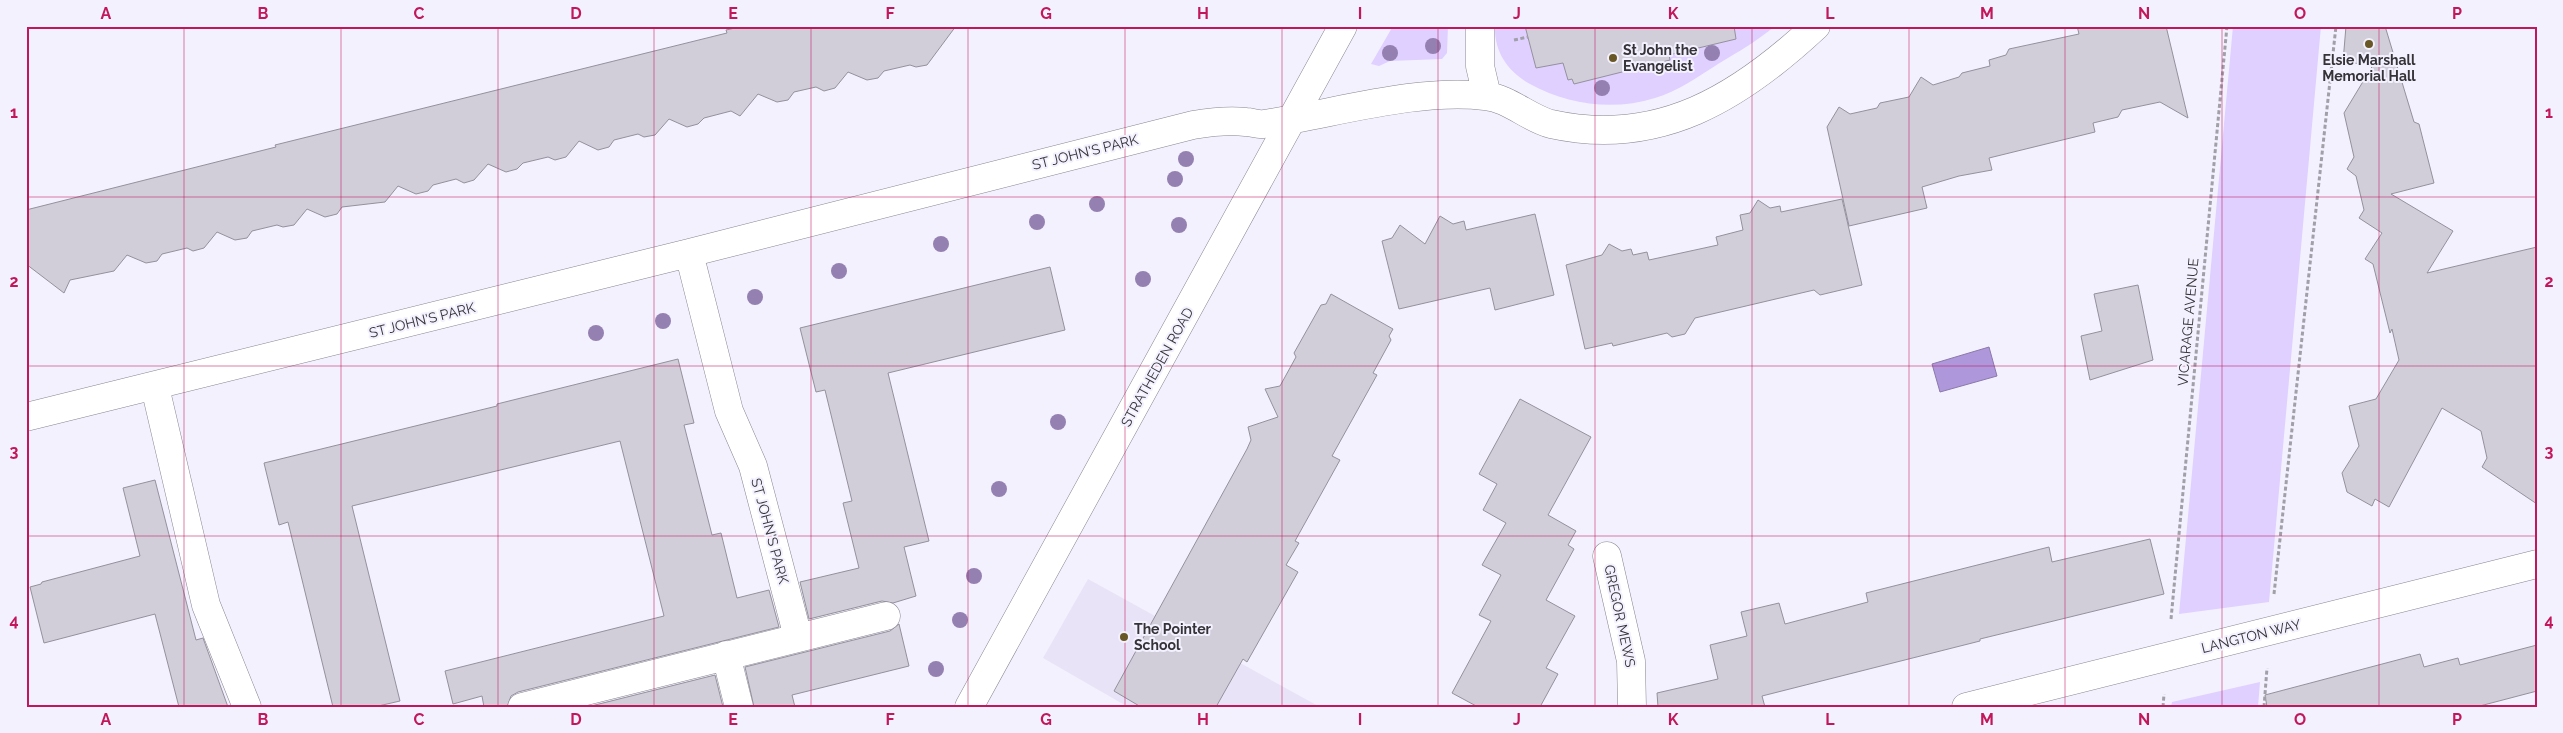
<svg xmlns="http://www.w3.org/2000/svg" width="2563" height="733" font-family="Raleway,sans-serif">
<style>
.built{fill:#e9e3f7}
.green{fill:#dfd0ff}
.water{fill:#ae97db;stroke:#8a79aa}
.building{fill:#d1ceda;stroke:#94919d}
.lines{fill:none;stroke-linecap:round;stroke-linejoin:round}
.minor-casing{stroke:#898591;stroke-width:29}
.major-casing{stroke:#898591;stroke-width:29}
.path{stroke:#a19fa8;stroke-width:3;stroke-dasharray:4 2.5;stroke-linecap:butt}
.minor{stroke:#fff;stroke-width:28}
.major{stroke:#fff;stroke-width:28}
.tree{fill:#9480b1}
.grid{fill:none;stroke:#c2185b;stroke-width:1;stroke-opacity:0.55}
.poi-dot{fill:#695725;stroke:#f4f1fe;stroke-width:2}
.labels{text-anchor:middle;stroke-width:4;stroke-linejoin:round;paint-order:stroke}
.poi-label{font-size:14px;font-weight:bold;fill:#353338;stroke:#f4f1fe;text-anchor:start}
.street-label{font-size:14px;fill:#353338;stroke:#f4f1fe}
.neatline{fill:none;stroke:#c2185b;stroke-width:2}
.grid-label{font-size:16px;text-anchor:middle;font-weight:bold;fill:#c2185b}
</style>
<rect width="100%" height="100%" fill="#f4f1fe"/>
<path class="built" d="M1088,579L1320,707H1128L1043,658Z"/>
<path class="green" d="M1393,26H1448L1447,53L1442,59L1390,61L1379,66L1371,64Z
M1495,26H1775C1757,41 1738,52 1718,64C1699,76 1677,92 1655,98C1614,111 1568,105 1530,84C1508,72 1494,52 1495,26Z
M2233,26H2321L2269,602L2179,614Z
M2260,682L2258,707H2171L2172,702Z"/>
<path class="water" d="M1989,347L1997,376L1940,392L1932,364Z"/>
<path class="building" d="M744,26H956L927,65L916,67L910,65L884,71L878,78L867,80L848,72L835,88L824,91L816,87L794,92L788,100L777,102L758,94L740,116L731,111L704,118L698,124L687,127L669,119L655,135L644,137L638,134L614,140L609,147L598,150L579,141L566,157L555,160L548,157L523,163L517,169L506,172L488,164L474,180L464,183L456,179L433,185L428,191L416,194L398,186L385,202L342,207L337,214L325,217L307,209L294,225L283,227L277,225L252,231L247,238L235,240L217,232L204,248L193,251L187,248L162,254L157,261L146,263L127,255L114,271L70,280L64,293L26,264V210L276,147L275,145L727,33L726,30Z
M1525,26H1734L1736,39L1669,55L1670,60L1574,84L1572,79L1568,80L1563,63L1536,68Z
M2077,26H2166L2188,118L2160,102L2122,110L2118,117L2093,123L2095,132L1989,158L1992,170L1959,176L1922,187L1927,208L1849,226L1827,127L1839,107L1850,114L1877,108L1880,103L1909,97L1921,77L1933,85L1959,77L1962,73L1990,66L1989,60L2006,55L2009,49L2079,34Z
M2346,26H2385L2414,122L2419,124L2434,183L2391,194L2453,231L2427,273L2537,247V504L2482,467L2487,458L2481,431L2442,408L2389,507L2375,499L2372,506L2347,492L2342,473L2359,446L2349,406L2376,399L2399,360L2392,329L2390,333L2373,264L2365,259L2382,233L2359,218L2364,210L2356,176L2347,169L2354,157L2344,113L2373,65L2343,62Z
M1842,199L1862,285L1820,295L1814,290L1695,318L1685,334L1672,337L1667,333L1613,346L1612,343L1585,349L1566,265L1602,255L1609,244L1622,251L1631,249L1633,255L1647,252L1649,260L1718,245L1716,237L1743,230L1740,215L1750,213L1758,200L1770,208L1780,206L1781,212Z
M1535,214L1554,295L1495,310L1490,288L1399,309L1382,241L1392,238L1400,225L1425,244L1440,216L1453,224L1464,221L1466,230Z
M1050,267L1065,330L888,373L929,541L904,547L916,596L893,603L882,601L809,619L800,582L859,568L843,503L852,501L825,390L816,392L800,328Z
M2138,285L2153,360L2090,380L2081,336L2102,331L2094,294Z
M1331,294L1393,329L1389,336L1391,340L1373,373L1377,375L1332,456L1340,460L1295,541L1299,543L1286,565L1298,572L1247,662L1243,659L1216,707H1141L1114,691L1247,449L1251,440L1248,427L1278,417L1265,389L1280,386L1296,357L1294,353L1321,305L1326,304Z
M678,359L694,423L684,425L712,535L721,533L737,598L769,590L779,627L518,692L511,696L507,707H484L482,696L453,704L445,671L664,616L620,441L352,506L400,701L374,707H333L288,522L279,525L264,463L497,406V404Z
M1520,399L1591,437L1548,515L1576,531L1568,545L1574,549L1546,600L1575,616L1546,668L1558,674L1540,707H1478L1452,693L1491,621L1479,615L1501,575L1482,565L1506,523L1483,510L1497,484L1479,474Z
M155,480L196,640L203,638L228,707H179L155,614L44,643L30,587L41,584L42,582L140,556L123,488Z
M2150,539L2164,594L1980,639V641L1762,696L1765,707H1658L1657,693L1718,679L1710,645L1747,636L1741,612L1779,603L1785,624L1868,602L1866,593L2049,547L2052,562Z
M899,624L909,666L792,695L795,707H754L745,667L890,631Z
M2537,645V691L2476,707H2267L2265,695L2420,654L2424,667L2458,658L2460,665Z
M715,675L723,707H587Z"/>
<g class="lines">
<g class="minor-casing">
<path id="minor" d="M1480,26V66L1487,96
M689,253L729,411L753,466L798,637
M155,387L206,605L247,707
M26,417L689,253L1193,125C1211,122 1227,120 1246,122C1252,122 1258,125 1264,124C1333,114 1416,88 1485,96C1509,98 1528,118 1551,124C1659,148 1740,97 1816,26
M1607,556L1631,661L1632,707
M726,655L739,707
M522,707L886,616
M1966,707L2537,564"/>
</g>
<g class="major-casing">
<path id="major" d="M969,707L1343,26"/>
</g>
<path class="path" d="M1514,40L1528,37
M2274,594L2336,26
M2171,619L2227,26
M2163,707L2164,694
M2264,707L2267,668"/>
<use href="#minor" class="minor"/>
<use href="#major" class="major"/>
</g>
<g class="tree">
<circle cx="1433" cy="46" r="8"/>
<circle cx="1390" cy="53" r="8"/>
<circle cx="1712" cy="53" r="8"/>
<circle cx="1602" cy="88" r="8"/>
<circle cx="1186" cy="159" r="8"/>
<circle cx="1175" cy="179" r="8"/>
<circle cx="1097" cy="204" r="8"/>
<circle cx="1037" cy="222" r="8"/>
<circle cx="1179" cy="225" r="8"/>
<circle cx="941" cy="244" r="8"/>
<circle cx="839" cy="271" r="8"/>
<circle cx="1143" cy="279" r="8"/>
<circle cx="755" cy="297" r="8"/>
<circle cx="663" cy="321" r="8"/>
<circle cx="596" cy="333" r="8"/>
<circle cx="1058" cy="422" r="8"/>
<circle cx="999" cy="489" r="8"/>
<circle cx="974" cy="576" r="8"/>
<circle cx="960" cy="620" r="8"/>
<circle cx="936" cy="669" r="8"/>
</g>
<path class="grid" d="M184,26V707M341,26V707M498,26V707M654,26V707M811,26V707M968,26V707M1125,26V707M1282,26V707M1438,26V707M1595,26V707M1752,26V707M1909,26V707M2065,26V707M2222,26V707M2379,26V707M26,197H2537M26,366H2537M26,536H2537"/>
<g class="poi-dot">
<circle cx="2369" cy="44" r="5"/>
<circle cx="1613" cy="58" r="5"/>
<circle cx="1124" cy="637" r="5"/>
</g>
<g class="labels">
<g class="poi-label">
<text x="1623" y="55">St John the<tspan x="1623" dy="16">Evangelist</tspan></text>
<text x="2369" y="65" text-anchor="middle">Elsie Marshall<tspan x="2369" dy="16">Memorial Hall</tspan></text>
<text x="1134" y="634">The Pointer<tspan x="1134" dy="16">School</tspan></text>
</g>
<g class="street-label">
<text transform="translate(1085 152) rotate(-14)" y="5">ST JOHN'S PARK</text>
<text transform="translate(422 320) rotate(-14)" y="5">ST JOHN'S PARK</text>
<text transform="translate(2188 322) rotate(-85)" y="5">VICARAGE AVENUE</text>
<text transform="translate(1157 367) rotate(-61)" y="5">STRATHEDEN ROAD</text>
<text transform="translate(770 531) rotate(75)" y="5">ST JOHN'S PARK</text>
<text transform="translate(1620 616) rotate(78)" y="5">GREGOR MEWS</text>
<text transform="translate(2251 636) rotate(-14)" y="5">LANGTON WAY</text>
</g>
</g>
<rect width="2563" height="733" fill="none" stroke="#f4f1fe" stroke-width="55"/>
<rect x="28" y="28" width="2508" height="678" class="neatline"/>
<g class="grid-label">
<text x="106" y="19">A</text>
<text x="263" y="19">B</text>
<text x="419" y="19">C</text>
<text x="576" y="19">D</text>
<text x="733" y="19">E</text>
<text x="890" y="19">F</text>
<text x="1046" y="19">G</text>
<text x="1203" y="19">H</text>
<text x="1360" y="19">I</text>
<text x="1517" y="19">J</text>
<text x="1673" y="19">K</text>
<text x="1830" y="19">L</text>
<text x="1987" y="19">M</text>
<text x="2144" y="19">N</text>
<text x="2300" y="19">O</text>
<text x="2457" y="19">P</text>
<text x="14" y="118">1</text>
<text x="2549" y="118">1</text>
<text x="14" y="287">2</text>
<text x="2549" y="287">2</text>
<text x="14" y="457">3</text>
<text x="2549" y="457">3</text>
<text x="14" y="626">4</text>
<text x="2549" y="626">4</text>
<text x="106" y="725">A</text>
<text x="263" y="725">B</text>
<text x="419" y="725">C</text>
<text x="576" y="725">D</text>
<text x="733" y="725">E</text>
<text x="890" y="725">F</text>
<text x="1046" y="725">G</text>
<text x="1203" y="725">H</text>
<text x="1360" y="725">I</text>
<text x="1517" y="725">J</text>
<text x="1673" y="725">K</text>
<text x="1830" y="725">L</text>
<text x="1987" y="725">M</text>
<text x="2144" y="725">N</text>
<text x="2300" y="725">O</text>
<text x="2457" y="725">P</text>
</g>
</svg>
